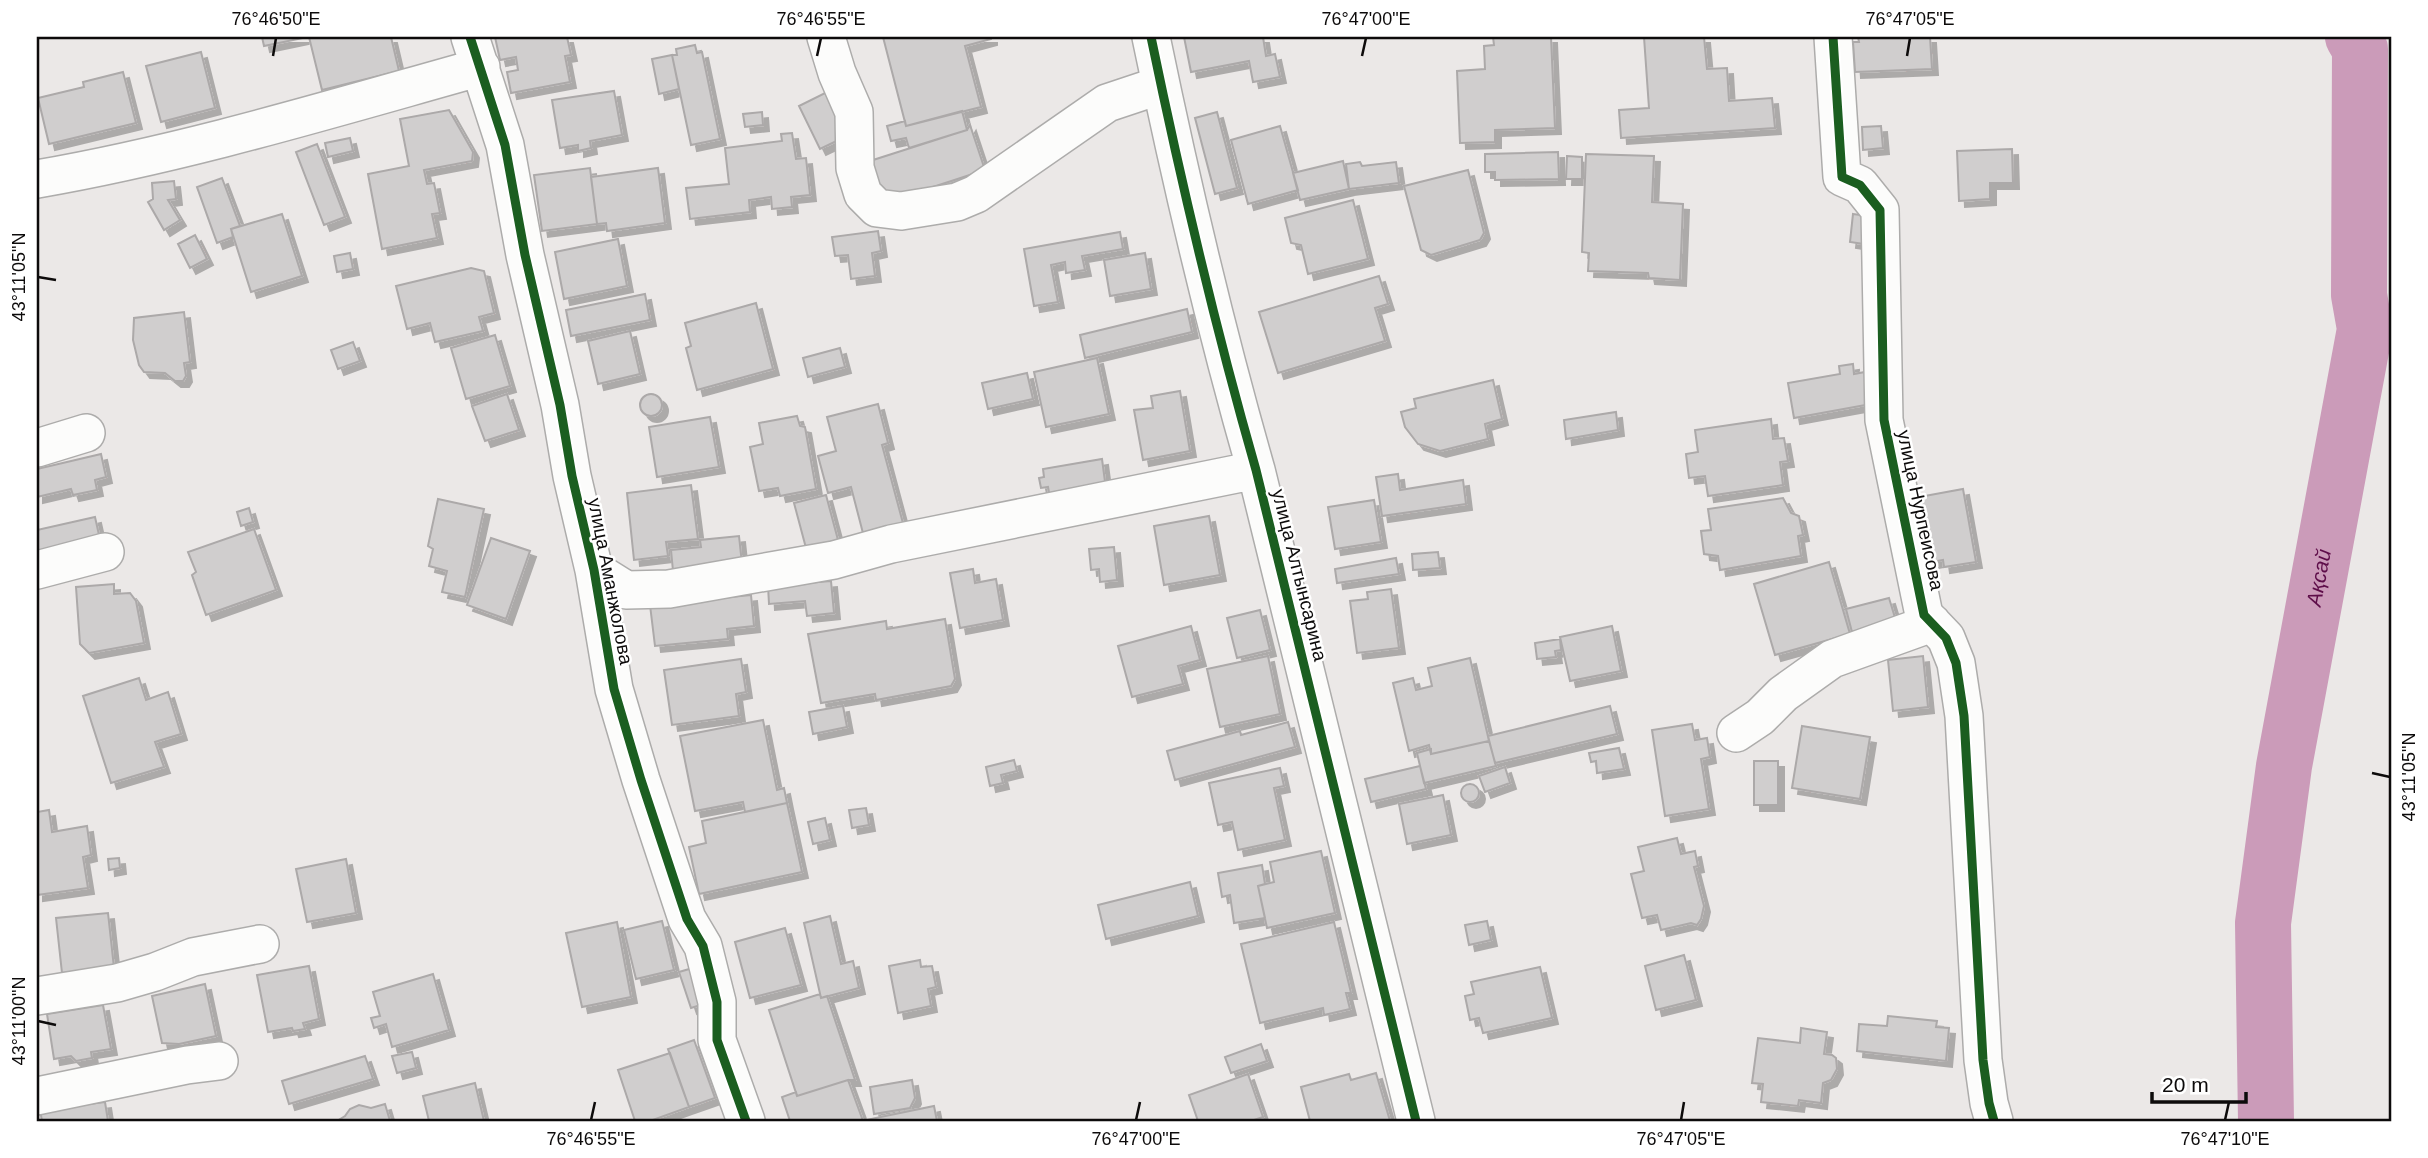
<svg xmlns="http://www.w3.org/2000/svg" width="2428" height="1158" font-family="Arial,sans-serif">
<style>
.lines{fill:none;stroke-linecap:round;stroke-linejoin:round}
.river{stroke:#cb9bb9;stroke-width:56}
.building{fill:#d0cece;stroke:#aca9a9;stroke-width:2;filter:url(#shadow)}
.minor-casing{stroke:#adacab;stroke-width:40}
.minor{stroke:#fcfcfb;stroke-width:37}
.cycleway-casing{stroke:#fff;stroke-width:13}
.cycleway{stroke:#1b5e20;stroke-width:9}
.ticks{fill:none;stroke:#0d0b0b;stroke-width:2.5}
.labels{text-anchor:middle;stroke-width:5;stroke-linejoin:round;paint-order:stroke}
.street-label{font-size:19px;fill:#0d0b0b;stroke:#fff}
.water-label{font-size:21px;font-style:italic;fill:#5e0d49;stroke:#fff}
.neatline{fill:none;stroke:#0d0b0b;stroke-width:2.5}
.ticks-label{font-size:18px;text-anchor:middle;fill:#0d0b0b}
</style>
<defs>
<filter id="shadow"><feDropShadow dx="6" dy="6" stdDeviation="0" flood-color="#0004"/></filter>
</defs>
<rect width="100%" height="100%" fill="#ebe8e7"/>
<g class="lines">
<path class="river" id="s1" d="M2266,1121L2263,923L2284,766L2365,329L2359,295L2360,49L2353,37"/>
</g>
<path class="building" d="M262,37H303V38L264,46Z
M309,37H391L399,71L322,90Z
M495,37H567L571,55L565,56L570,82L511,93L507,72L518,70L516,57L500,60Z
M883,37H991V39L965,46L981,107L906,126Z
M1184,37H1263L1266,56L1275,54L1280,77L1253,82L1249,61L1191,72Z
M1493,37H1551L1555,128L1495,130V142L1460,143L1457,71L1485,69L1484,46L1494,45Z
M1644,37H1704L1707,69L1727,68L1729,101L1772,98L1775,128L1621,138L1619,110L1649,108Z
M1858,37H1930L1932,69L1855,72L1853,42H1859Z
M695,45L697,53L702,52L720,139L691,145L672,55H677L676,49Z
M201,52L215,108L161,122L146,66Z
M672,55L679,89L659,94L652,59Z
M123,72L136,123L49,144L38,98L84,87L83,82Z
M614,91L622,135L590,141L591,148L578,151V145L560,148L552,100Z
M827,92L849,135L820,149L799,106Z
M449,110L473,152L472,161L424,170L427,184L434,183L440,213L432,214L437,238L382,249L368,174L409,166L400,119Z
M962,111L967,130L909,148L906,138L891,141L887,126L905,121L906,126Z
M762,112L763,125L745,127L743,114Z
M1217,112L1237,188L1215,194L1195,118Z
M970,125L985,170L884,203L870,161L967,130Z
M1280,126L1298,190L1248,204L1231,140Z
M1881,126L1883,148L1863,150L1862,127Z
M792,133L796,159L806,158L810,195L791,197L792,207L772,209L771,197L749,200L750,212L690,219L686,188L729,184L725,148L782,141L781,134Z
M350,138L353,151L328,157L325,143Z
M317,144L345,217L324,225L296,152Z
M2012,149L2013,183H1990V199L1959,201L1957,151Z
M1558,152L1559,179L1495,180V172H1485V154Z
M1586,154L1654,156L1652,202L1683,204L1680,280L1649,278L1648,273L1588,271L1589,253L1582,252Z
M1567,156L1582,157V179H1566Z
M1343,161L1349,189L1300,200L1293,173Z
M1360,162L1362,166L1396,162L1399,183L1349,189L1346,164Z
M590,168L597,224L542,231L534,175Z
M658,168L665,223L607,231L606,223L597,224L591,177Z
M1468,170L1484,233L1480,240L1431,255L1421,250L1404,186Z
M222,178L240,226L231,229L233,237L217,243L197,187Z
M174,181L176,199L168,200L180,220L164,230L148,202L153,199L152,183Z
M1353,200L1368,259L1308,274L1301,245L1291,243L1285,218Z
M282,214L302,276L251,292L231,229Z
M1853,214L1868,216L1864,244L1850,242Z
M878,231L881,251L872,253L875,276L851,279L848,255L835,256L832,237Z
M1120,232L1123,249L1082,256L1085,270L1066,273L1065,262L1051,265L1058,302L1034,306L1024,249Z
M195,235L207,259L190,268L178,244Z
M618,239L627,286L564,299L555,252Z
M350,253L353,269L337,272L334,256Z
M1145,253L1151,289L1110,296L1104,260Z
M471,268L484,271L494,313L479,317L483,331L435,342L430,323L407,329L396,286Z
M1379,276L1388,304L1375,308L1385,341L1278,373L1259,312Z
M645,294L650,320L571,336L566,310Z
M756,303L773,369L697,390L686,348L691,346L685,323Z
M1187,309L1192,332L1085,358L1080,335Z
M184,312L190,362L184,363L186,376L183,381H175L165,373L144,372L139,365L133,340L134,318Z
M630,331L640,374L598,384L588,341Z
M495,335L510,386L466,399L451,348Z
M353,342L360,361L338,369L331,350Z
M840,348L845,367L808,377L803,358Z
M1097,358L1109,414L1046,427L1034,372Z
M1853,364L1854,374L1865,372L1871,404L1794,418L1788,383L1840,374L1839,366Z
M1027,373L1033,399L988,409L982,383Z
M1493,380L1502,419L1485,424L1488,439L1440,451L1418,444L1405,427L1401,412L1416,408L1414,399Z
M1180,391L1190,451L1143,460L1134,410L1153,408L1151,396Z
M507,394L519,430L485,441L472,406Z
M640 405a11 11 0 1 1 22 0a11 11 0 1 1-22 0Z
M878,404L888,443L882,445L904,527L864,537L851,487L828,493L818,456L836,451L827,417Z
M1616,412L1618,430L1566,439L1564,420Z
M797,416L800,426L805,427L816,489L780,496L778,488L759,491L750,447L763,444L759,423Z
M710,417L719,467L657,477L649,427Z
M1771,419L1773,439L1784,438L1788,461L1780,462L1783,485L1708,496L1705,476L1689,478L1686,454L1698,452L1695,430Z
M101,454L106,477L95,480L97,490L73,495L71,489L37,497V469Z
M1102,459L1106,489L1050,498L1048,487L1041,488L1039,478L1044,477L1043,469Z
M1398,474L1400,490L1463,480L1466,504L1382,516L1376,477Z
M691,485L698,539L666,542L668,556L634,560L627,493Z
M1963,489L1976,562L1944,567L1943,560L1927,563L1918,513L1922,512L1919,497Z
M826,495L838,540L806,548L794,503Z
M1783,498L1791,513L1799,516L1803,535L1798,536L1801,556L1720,570L1718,556L1704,554L1701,531L1711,530L1708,509Z
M438,499L484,509L465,597L442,592L447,571L429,566L433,549L428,546Z
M1374,500L1381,542L1335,549L1328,507Z
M249,508L253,522L241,526L237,512Z
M1209,516L1220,575L1164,585L1154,526Z
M95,517L101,544L37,559V530Z
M254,529L276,590L206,615L192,575L196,572L188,552Z
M739,536L742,564L673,571L671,550L701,547L700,540Z
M491,538L530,551L506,619L467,605Z
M1114,547L1117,580L1100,582L1099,569L1091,570L1089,549Z
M1438,552L1440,568L1413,570L1412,554Z
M1396,558L1399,574L1337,583L1335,569Z
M1829,562L1850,634L1775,655L1754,584Z
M973,569L975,583L996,579L1003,620L960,628L950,573Z
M831,581L834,613L807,616L805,601L769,604L768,586Z
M114,584V594L130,593L136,601L144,643L89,653L80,644L76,587Z
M1391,589L1399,648L1357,653L1350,601L1368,599L1367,592Z
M751,595L754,626L727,629L728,639L655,646L650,605Z
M1889,598L1896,621L1852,632L1846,609Z
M1260,610L1270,650L1237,658L1227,618Z
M945,619L955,679L951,686L876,700L875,694L821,703L808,634L886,621L887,629Z
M1191,626L1200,660L1178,666L1183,684L1132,697L1118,646Z
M1612,626L1621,671L1570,681L1560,637Z
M1560,639L1561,650L1555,651L1556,657L1537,659L1535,643Z
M1268,656L1280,714L1220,727L1207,669Z
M1923,656L1928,707L1893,711L1888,660Z
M1470,658L1489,741L1431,754L1429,745L1409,751L1393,683L1413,678L1416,690L1432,686L1428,668Z
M741,659L746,692L736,694L739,716L672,725L664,670Z
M139,678L146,700L168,692L181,734L155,742L164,767L111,783L83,696Z
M843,706L847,727L813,734L809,712Z
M1610,706L1617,734L1495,763L1488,736Z
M763,720L777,790L784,788L787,803L745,812L743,802L695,811L680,736Z
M1288,722L1295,747L1175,780L1167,751L1240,731L1241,735Z
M1692,724L1695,740L1707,738L1710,757L1701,759L1709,809L1665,816L1652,730Z
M1802,726L1870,737L1860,799L1792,788Z
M1489,741L1496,766L1424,783L1417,753L1431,749V754Z
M1619,748L1624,769L1597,773L1596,761L1591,762L1589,753Z
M1014,760L1017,771L1001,775L1003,783L990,786L986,767Z
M1754,761H1778V805H1754Z
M1420,766L1426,789L1371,802L1365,779Z
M1505,767L1510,783L1485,792L1479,776Z
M1280,768L1284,786L1274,788L1285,840L1238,850L1232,822L1218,825L1209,783Z
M1461 793a9 9 0 1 1 18 0a9 9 0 1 1-18 0Z
M1443,795L1451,835L1407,844L1399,804Z
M787,803L802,872L699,894L689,847L706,843L702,821Z
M866,808L869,825L852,828L849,810Z
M49,810L52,832L87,826L91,855L83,857L88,888L37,895V812Z
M825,818L830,840L813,844L808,822Z
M1677,838L1681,854L1695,851L1698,866L1694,867L1704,906L1701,919L1697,925L1691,923L1661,930L1657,915L1642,918L1631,874L1644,871L1638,847Z
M1321,851L1335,913L1267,928L1258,886L1274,882L1270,862Z
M119,858L120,868L109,870L108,859Z
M346,859L356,913L307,922L296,869Z
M1262,865L1265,884L1258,886L1265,918L1234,923L1230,895L1222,897L1218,873Z
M1190,882L1198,916L1106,939L1098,905Z
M108,913L114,968L62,973L56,918Z
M830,916L841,964L853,961L859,988L821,998L804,923Z
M662,921L674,970L636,979L624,930Z
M1487,921L1491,940L1469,945L1465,925Z
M617,922L631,997L582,1007L566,933Z
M1334,922L1351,993H1346L1350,1009L1324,1015L1323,1008L1260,1023L1241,944Z
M785,928L801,985L750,998L735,942Z
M1684,955L1696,1000L1656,1010L1645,966Z
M920,960L921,967L932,966L936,987L928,989L931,1006L898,1013L889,966Z
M309,966L319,1019L303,1023L305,1029L293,1031L292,1028L268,1032L257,975Z
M696,967L707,1003L691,1008L679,972Z
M1540,967L1552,1018L1483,1033L1479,1018L1470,1020L1465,996L1474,994L1471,982Z
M433,974L449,1030L392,1047L386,1024L374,1028L371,1018L380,1016L373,992Z
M205,984L216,1036L179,1044L162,1043L152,996Z
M820,994L821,998L827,996L855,1080H848L797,1096L769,1010Z
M103,1005L111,1049L91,1052L92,1058L76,1061L71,1056L54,1059L47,1014Z
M1888,1016L1937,1021L1936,1027L1949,1028L1946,1061L1857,1051L1859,1024L1887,1026Z
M1801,1028L1827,1032L1824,1054L1832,1055L1836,1058L1837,1069L1831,1080L1823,1083L1821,1103L1799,1100L1798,1106L1761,1102L1763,1084L1752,1083L1758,1038L1800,1043Z
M694,1040L715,1098L689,1107L668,1049Z
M1261,1044L1267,1061L1231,1073L1225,1057Z
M412,1052L416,1068L397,1073L392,1056Z
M670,1053L689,1107L650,1121H635L618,1070Z
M365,1056L373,1079L289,1104L282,1081Z
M1376,1073L1390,1121H1310L1301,1087L1349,1074L1351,1080Z
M1248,1074L1263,1117L1251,1121H1198L1189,1095Z
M848,1080L863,1121H790L782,1097L796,1092L797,1096Z
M912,1080L915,1098L910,1108L874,1114L870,1087Z
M475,1083L484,1121H429L423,1096Z
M105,1102L108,1121H42L40,1110Z
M385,1104L390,1121H337L345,1116L350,1109L359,1105L371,1108Z
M934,1106L937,1121H866V1120Z"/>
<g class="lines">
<g class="minor-casing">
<path id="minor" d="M470,37L505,145L525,255L560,405L572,476L594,570L614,689L641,780L687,919L703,946L717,1002V1040L746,1121
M826,37L837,73L854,112L855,168L863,194L877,208L901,211L957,202L976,194L1107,103L1161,85
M1151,37C1181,182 1215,327 1256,470L1416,1121
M1833,37L1842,177L1860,185L1880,210L1884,420L1924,615L1946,638L1956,663L1964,716L1983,1060L1989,1103L1994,1121
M37,179C187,153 334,108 481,67
M37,448L86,433
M37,570L105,552
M594,570L626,590L669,589L834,560L891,544L1256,470
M1736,733L1760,717L1783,694L1832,659L1932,623
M37,996L117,983L155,972L193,957L260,944
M37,1096L187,1065L219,1061"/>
</g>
<use href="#minor" class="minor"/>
<g class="cycleway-casing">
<path id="cycleway" d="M470,37L505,145L525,255L560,405L572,476L594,570L614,689L641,780L687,919L703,946L717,1002V1040L746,1121
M1151,37C1181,182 1215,327 1256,470L1416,1121
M1833,37L1842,177L1860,185L1880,210L1884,420L1924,615L1946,638L1956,663L1964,716L1983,1060L1989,1103L1994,1121"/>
</g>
<use href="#cycleway" class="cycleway"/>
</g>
<path class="ticks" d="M273,56L276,38M817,56L821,38M1362,56L1366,38M1907,56L1910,38M38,277L56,280M2372,773L2390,777M38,1021L56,1025M591,1120L595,1102M1136,1120L1140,1102M1681,1120L1684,1102M2225,1120L2229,1102"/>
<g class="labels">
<g class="street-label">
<text transform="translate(1921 510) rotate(78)" y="7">улица Нурпеисова</text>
<text transform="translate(1300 575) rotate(76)" y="7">улица Алтынсарина</text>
<text transform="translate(611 581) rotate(79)" y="7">улица Аманжолова</text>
</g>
<g class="water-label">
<text dy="7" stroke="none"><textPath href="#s1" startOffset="548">Ақсай</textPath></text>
</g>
</g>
<rect width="2428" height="1158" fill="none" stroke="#ffffff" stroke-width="77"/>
<path d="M2152 1092v10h94v-10" fill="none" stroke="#0d0b0b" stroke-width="3.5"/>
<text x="2162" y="1092" font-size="21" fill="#0d0b0b" stroke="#ffffff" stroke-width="5" paint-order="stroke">20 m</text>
<rect x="38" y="38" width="2352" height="1082" class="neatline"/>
<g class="ticks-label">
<text x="276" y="25">76°46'50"E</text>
<text x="821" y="25">76°46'55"E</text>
<text x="1366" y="25">76°47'00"E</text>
<text x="1910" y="25">76°47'05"E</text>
<text transform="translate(19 277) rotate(-90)" y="6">43°11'05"N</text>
<text transform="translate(2409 777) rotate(-90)" y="6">43°11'05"N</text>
<text transform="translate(19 1021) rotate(-90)" y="6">43°11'00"N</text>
<text x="591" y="1145">76°46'55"E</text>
<text x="1136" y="1145">76°47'00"E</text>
<text x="1681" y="1145">76°47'05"E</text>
<text x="2225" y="1145">76°47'10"E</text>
</g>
</svg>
